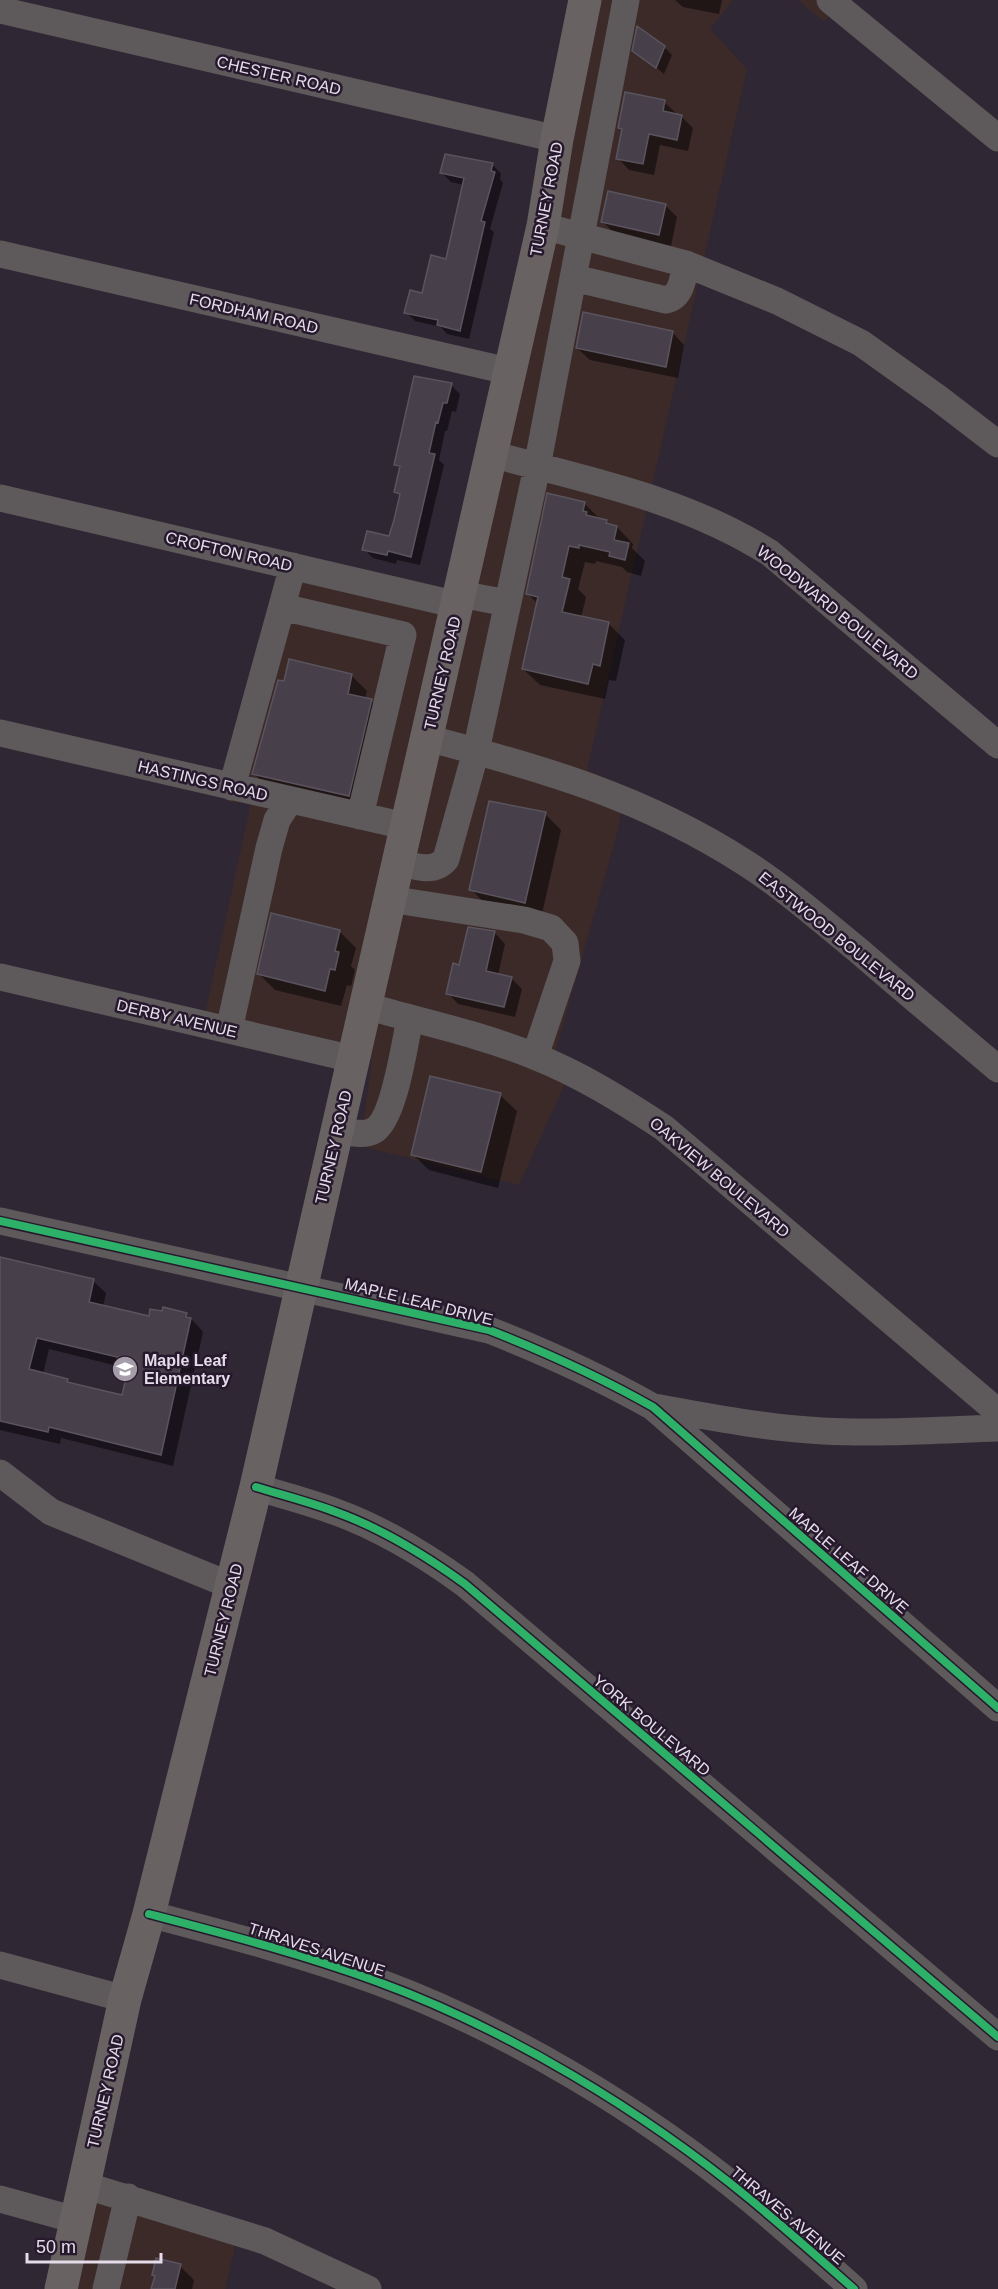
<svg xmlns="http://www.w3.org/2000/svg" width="998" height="2289" font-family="Helvetica,sans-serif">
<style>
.commercial{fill:#3c2a28}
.shadow{fill:#0007;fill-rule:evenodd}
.building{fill:#47404a;stroke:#5a545e;stroke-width:1.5;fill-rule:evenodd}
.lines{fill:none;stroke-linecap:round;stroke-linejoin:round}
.minor{stroke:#5e595b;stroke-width:27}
.major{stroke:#696263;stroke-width:33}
.cycleway-casing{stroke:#27192d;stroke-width:11}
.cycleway{stroke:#2db169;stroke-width:8}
.labels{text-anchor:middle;stroke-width:5;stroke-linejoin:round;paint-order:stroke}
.street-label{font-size:16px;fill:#e5dcea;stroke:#27192d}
.poi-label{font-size:16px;font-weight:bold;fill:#e5dcea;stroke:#27192d;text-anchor:start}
</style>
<rect width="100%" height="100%" fill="#2f2733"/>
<path class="commercial" d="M575,0H733L710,29L747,69L587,770L626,787L618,830L555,1053L573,1066L519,1185L360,1146L372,1060L205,1014L251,803L228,802L282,553L452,590Z
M798,0H842L824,22Z
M73,2171L241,2221L225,2289H45Z"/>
<path class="shadow" d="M675,0H722L719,14L683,7Z
M664,47L672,55L664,74L634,50Z
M664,102L676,113L675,115L681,116L693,128L688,151L660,145L654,175L629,170L618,158L623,131L619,127Z
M492,164L501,174L500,179L503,183L490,229L494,232L469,339L447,334L441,327L415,321L406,312L423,295L447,261L464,185L451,182L442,173Z
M665,205L677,217L671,246L615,234L603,222Z
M672,332L684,345L678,378L590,360L577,348Z
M451,385L460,394L456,412L452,411L447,431H445L439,460L444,465L420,565L397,560L396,564L373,558L364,549L390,538L401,497L396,492L401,469L395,464Z
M584,503L600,519L617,527L633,544L632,548L645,561L641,576L627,572L622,567L596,561L595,564L585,562L578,589L586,597L581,618L609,624L625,640L616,681L609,680L605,699L540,685L523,669L538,604L527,593Z
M352,676L367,691L365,699L371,701L386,716L364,811L269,789L254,773Z
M545,814L561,830L541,918L487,906L471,889Z
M339,931L356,948L351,966L355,970L351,986L347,985L341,1006L275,990L259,974Z
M495,933L505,944L498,975L511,978L522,989L515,1017L458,1004L448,993L461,966Z
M500,1095L517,1111L498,1188L429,1170L412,1154Z
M0,1259L93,1281L106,1293L103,1307L150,1318L186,1314L198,1326L203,1332L173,1466L61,1438L60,1444L0,1430ZM49,1349L129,1369L123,1397L71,1385L67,1380L43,1374Z
M180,2266L194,2280L192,2289H153L156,2277L153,2275Z"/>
<path class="building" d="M637,26L665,46L656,68L632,51Z
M625,92L665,100L663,111L682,115L677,140L649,134L643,164L616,159L622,129L618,128Z
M445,154L493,163L491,171L495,172L481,221L485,222L460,331L437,325L438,320L404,313L410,290L422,293L431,255L446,259L447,254L464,178L440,173Z
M608,191L666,204L659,235L601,222Z
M583,312L673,331L666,367L576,348Z
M414,376L452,383L447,403H443L438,423L436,422L429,453L435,454L411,557L388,551L387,555L362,550L367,531L389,536L394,520L400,494L394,492L400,466L394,465Z
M547,493L585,502L583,511L587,512L586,515L607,520L606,523L617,526L614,540L629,543L625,560L609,556L610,552L579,545V548L569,546L562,577L570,579L562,612L609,622L600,666L593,664L588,684L522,669L538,597L526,594Z
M289,659L352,674L348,694L372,699L349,796L252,774L278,680L284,681Z
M489,801L546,812L525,903L469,890Z
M271,913L340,930L335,951L339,952L335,970L330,969L325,991L257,974Z
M468,927L495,931L486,971L512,977L504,1007L446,994L453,963L459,965Z
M430,1076L501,1093L481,1172L411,1155Z
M0,1257L94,1279L89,1302L149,1316L150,1309L162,1311L163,1307L187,1313L186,1317L191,1318L161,1455L49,1427L48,1432L0,1421ZM37,1338L130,1360L122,1395L67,1382L68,1379L29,1369Z
M156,2258L181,2264L175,2289H151L155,2276L152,2275Z"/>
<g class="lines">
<path class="minor" d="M830,0L998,138
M0,10L557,139
M543,226L686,264L777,301L861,343L938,398L998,444
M0,254L508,371
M574,278L666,300C682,297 683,277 686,264
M491,454C589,481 683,498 770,553L998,745
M0,498L458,605
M460,594L507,603
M282,607L403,635L360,816
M0,733L405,826
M427,738C541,768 643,797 744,862C785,888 821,920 859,951C905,991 952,1030 998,1069
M232,787L293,566
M397,862C414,866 434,874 446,859L476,751L537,467L626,0
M389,899L524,920L551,928L565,943L567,961L535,1056
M0,977L353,1059
M366,1006C422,1022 480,1034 534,1056C580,1074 623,1101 664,1128L998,1412
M229,1030L269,848L277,820L290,800
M337,1131C348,1132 363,1136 373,1131C394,1121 405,1042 410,1018
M0,1221L489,1330C545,1352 600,1377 653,1407L998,1708
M654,1407C710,1417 766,1428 823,1431C881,1434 940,1430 998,1428
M0,1473L51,1512L232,1586
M256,1487C282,1495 310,1502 336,1512C383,1529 425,1555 465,1584L998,2037
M149,1914C225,1934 302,1954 376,1981C507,2029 643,2111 751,2200C786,2229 820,2259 854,2289
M0,1965L125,1999
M84,2185L265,2241L368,2289
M0,2199L76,2220
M106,2289L128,2197"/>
<path class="major" d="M61,2289L125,1999L149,1914L256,1487L543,226L557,139L585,0"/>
<g class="cycleway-casing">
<path id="cycleway" d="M0,1221L489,1330C545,1352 600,1377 653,1407L998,1708
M256,1487C282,1495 310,1502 336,1512C383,1529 425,1555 465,1584L998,2037
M149,1914C225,1934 302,1954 376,1981C507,2029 643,2111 751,2200C786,2229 820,2259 854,2289"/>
</g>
<use href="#cycleway" class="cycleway"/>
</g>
<defs>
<g id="school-disc" transform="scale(1.35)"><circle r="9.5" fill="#a59daa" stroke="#27192d"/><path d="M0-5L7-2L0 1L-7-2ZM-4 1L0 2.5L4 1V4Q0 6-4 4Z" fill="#fff"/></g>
</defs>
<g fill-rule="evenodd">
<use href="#school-disc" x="125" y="1369"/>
</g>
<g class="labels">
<g class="street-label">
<text transform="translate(279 75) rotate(13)" y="6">CHESTER ROAD</text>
<text transform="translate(546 199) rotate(-79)" y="6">TURNEY ROAD</text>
<text transform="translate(254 313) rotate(13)" y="6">FORDHAM ROAD</text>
<text transform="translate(229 551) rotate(13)" y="6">CROFTON ROAD</text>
<text transform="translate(838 612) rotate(39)" y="6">WOODWARD BOULEVARD</text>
<text transform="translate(442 673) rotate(-77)" y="6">TURNEY ROAD</text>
<text transform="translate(203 780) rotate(13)" y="6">HASTINGS ROAD</text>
<text transform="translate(837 936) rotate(39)" y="6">EASTWOOD BOULEVARD</text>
<text transform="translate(177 1018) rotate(13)" y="6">DERBY AVENUE</text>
<text transform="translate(333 1147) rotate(-77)" y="6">TURNEY ROAD</text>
<text transform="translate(720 1177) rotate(40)" y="6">OAKVIEW BOULEVARD</text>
<text transform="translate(419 1301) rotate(14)" y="6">MAPLE LEAF DRIVE</text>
<text transform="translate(849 1560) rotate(41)" y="6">MAPLE LEAF DRIVE</text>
<text transform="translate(223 1620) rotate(-76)" y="6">TURNEY ROAD</text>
<text transform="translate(652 1725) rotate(40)" y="6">YORK BOULEVARD</text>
<text transform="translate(317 1949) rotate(18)" y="6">THRAVES AVENUE</text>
<text transform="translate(105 2091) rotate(-77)" y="6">TURNEY ROAD</text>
<text transform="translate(788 2215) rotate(40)" y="6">THRAVES AVENUE</text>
</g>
<g class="poi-label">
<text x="144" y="1366">Maple Leaf<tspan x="144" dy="18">Elementary</tspan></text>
</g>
</g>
<path d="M27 2253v9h134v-9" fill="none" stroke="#e5dcea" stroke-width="3"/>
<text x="36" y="2253" font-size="18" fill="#e5dcea" stroke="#27192d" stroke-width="4.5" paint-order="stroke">50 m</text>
</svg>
